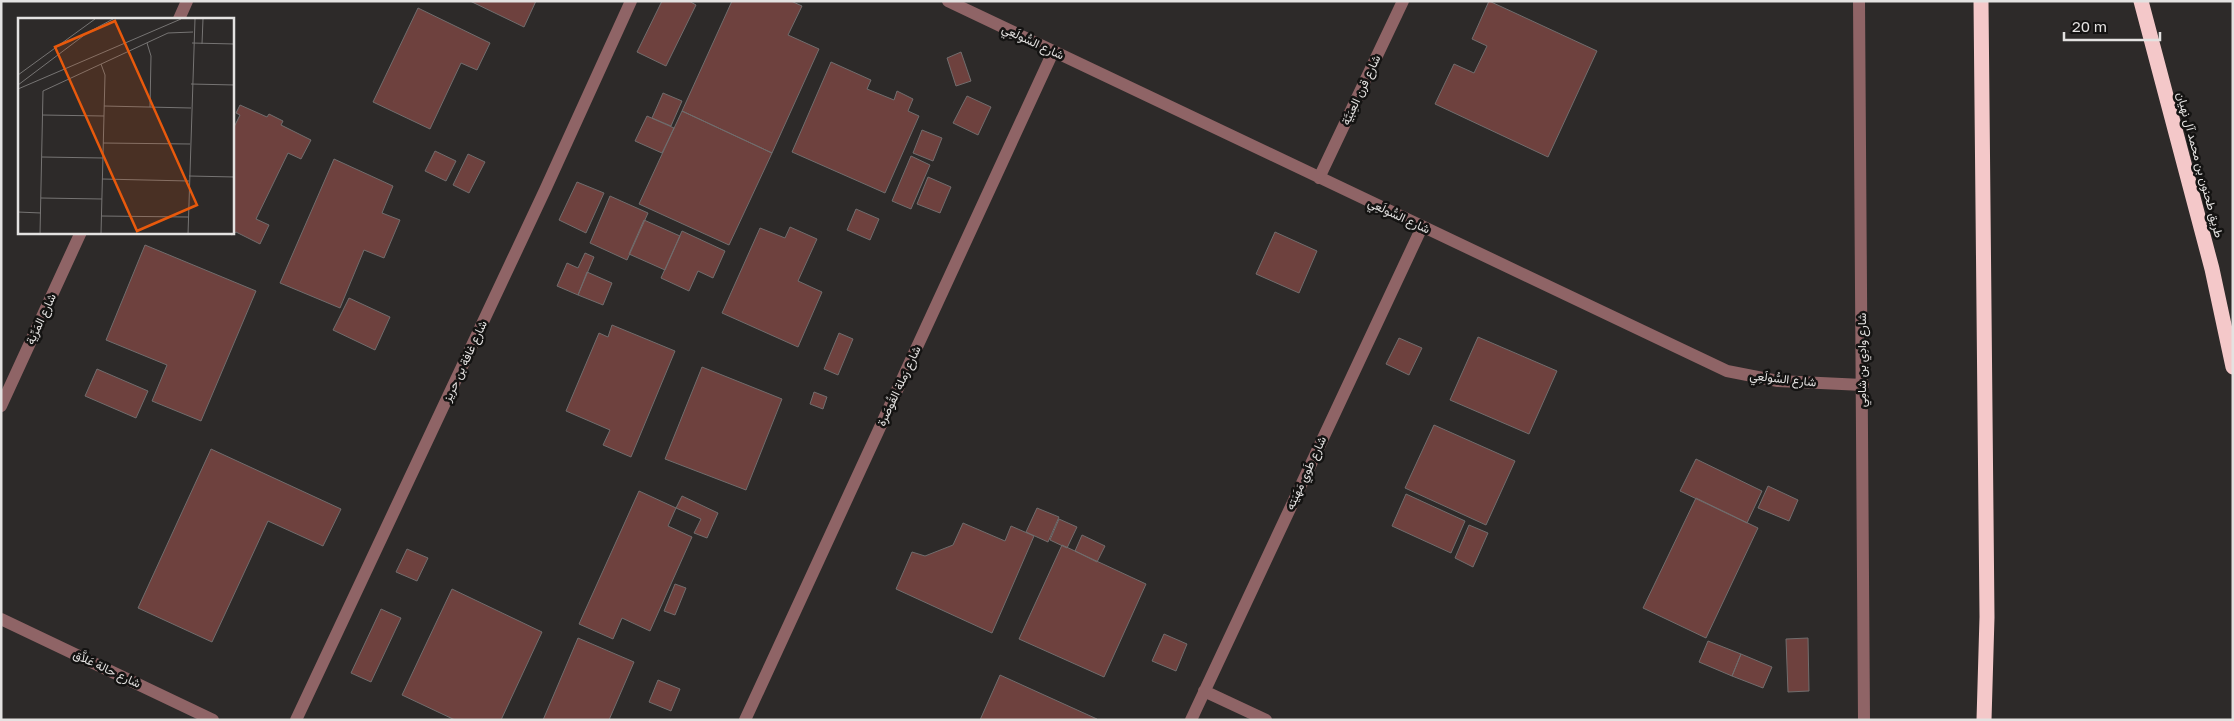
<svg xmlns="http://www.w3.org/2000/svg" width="2234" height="721" font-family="'Golos Text',Vazirmatn,sans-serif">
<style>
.building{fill:#6e413e;stroke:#716d6d}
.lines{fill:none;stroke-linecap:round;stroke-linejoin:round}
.minor{stroke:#8f6466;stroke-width:12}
.highway{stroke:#f4c8c9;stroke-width:15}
.labels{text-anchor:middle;stroke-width:5;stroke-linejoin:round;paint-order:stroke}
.street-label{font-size:12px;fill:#e4e2e1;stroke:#141312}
.inset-road{fill:none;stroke:#767473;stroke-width:1}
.view{fill:#e8590c;fill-opacity:0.15;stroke:#e8590c;stroke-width:2.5}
.inset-edge{fill:none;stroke:#e4e2e1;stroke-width:2.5}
</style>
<rect width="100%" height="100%" fill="#2d2a29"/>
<path class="building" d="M470,1H536L524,27Z
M662,1H689L696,5L666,66L637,52Z
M732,1H791L802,6L788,35L819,49L772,153L682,111Z
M1489,1L1597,51L1548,157L1435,104L1454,64L1474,73L1487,46L1472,39Z
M418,8L490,43L477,70L461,63L430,129L373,102Z
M961,52L971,81L956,86L947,58Z
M831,62L871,80L867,89L894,100L897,91L913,99L908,111L919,116L885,193L792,152Z
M663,93L682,101L671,126L652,118Z
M967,96L991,107L978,135L953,123Z
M240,105L267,117L269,114L283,121L281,125L311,140L301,159L288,153L256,219L269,225L260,244L236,232L232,235L226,232H232V131L240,115L236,113Z
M682,111L772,153L729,245L639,204Z
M647,116L674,128L662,153L635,141Z
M922,130L942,138L933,161L913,153Z
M435,151L456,161L446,181L425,171Z
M468,154L485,162L469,193L453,185Z
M911,156L930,165L911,209L892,201Z
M334,159L393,186L382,213L400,220L384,258L364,250L340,308L280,283Z
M928,177L951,187L940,213L917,204Z
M577,182L604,193L586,233L559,220Z
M610,196L648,213L627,260L590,243Z
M856,209L879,219L870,240L847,230Z
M644,220L680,236L665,270L629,254Z
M790,227L817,239L798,281L822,292L798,347L722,313L760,228L785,238Z
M682,231L725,251L713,278L698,271L689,291L661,278Z
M1275,232L1317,251L1299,293L1256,274Z
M145,245L256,291L201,421L152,401L167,365L106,340Z
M585,253L594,257L578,295L557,286L567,263L578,268Z
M587,272L612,283L603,305L578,295Z
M349,298L390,317L375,350L333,330Z
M612,325L675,351L631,457L603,445L610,430L566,411L599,333L608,337Z
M839,333L853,339L838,375L824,369Z
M1478,337L1557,371L1529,434L1450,400Z
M1399,338L1422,348L1409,375L1386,364Z
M702,367L782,399L746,490L665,459Z
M97,369L148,391L136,418L85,396Z
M814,392L827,397L823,409L810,404Z
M1434,425L1515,461L1486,525L1405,488Z
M211,449L341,509L323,546L268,521L212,642L138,608Z
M1696,459L1762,491L1747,523L1680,491Z
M1768,486L1798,500L1789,521L1758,508Z
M639,491L676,508L668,526L692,537L650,631L622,618L613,639L579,624Z
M1406,494L1465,521L1451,553L1392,526Z
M682,496L718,513L707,538L694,533L701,519L676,508Z
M1696,498L1758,528L1706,638L1643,608Z
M1037,508L1059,517L1048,542L1026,532Z
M1059,519L1077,527L1067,548L1050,540Z
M963,523L1005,541L1011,526L1034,536L992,633L896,589L912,552L925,556L953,545Z
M1469,525L1488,533L1473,567L1455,558Z
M1082,535L1105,546L1097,562L1075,551Z
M1062,545L1146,584L1104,677L1019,639Z
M407,549L428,558L417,581L396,572Z
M675,584L686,588L675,615L664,611Z
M452,589L542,632L501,720H455L402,695Z
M381,609L401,618L371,682L351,673Z
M1164,634L1187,644L1176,671L1152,661Z
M578,638L634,662L609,720H543Z
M1808,638L1809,691L1788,692L1786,639Z
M1708,641L1741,654L1732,676L1699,662Z
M1741,654L1772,667L1763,688L1732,676Z
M1000,675L1097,719V720H980Z
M658,680L680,689L671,711L649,702Z"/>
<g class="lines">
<path class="minor" d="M948,1L1727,371L1778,381L1863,385
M1859,1L1864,720
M179,19L187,1
M1319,178L1403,1
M1,406L81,232
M1,619L213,720
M1204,691L1266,720
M296,720L545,190L631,1
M745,720L1053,52
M1191,720L1422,227"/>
<path class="highway" d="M1981,1L1987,617L1984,720
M2141,1L2212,269L2233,367"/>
</g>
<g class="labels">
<g class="street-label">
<text transform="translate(1033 42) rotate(25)" y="4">شارع السُّولَعِي</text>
<text transform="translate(1361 90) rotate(-65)" y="4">شارع قرن العِبَيَّة</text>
<text transform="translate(2200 165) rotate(75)" y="4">طريق طحنون بن محمد آل نهيان</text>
<text transform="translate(1399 216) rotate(25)" y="4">شارع السُّولَعِي</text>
<text transform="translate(41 319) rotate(-65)" y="4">شارع المَرِّية</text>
<text transform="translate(1862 360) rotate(-90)" y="4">شارع وادِي بن شامِي</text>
<text transform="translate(465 361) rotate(-65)" y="4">شارع غافة بن حريز</text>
<text transform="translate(1783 379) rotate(6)" y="4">شارع السُّولَعِي</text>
<text transform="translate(899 386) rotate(-65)" y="4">شارع رَملة القُوصَرة</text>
<text transform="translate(1306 473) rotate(-65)" y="4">شارع طَوي مَهَيَته</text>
<text transform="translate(107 669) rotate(25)" y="4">شارع حالة عَلاَّق</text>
</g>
</g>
<g transform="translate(18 18)">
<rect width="216" height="216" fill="#2d2a29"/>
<path class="inset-road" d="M129,25L133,38L132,89M174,25L217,26M184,26L185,1M0,57L77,1M173,66L217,67M0,67L69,15L95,1M0,71L163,1M86,88L173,90M24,97L86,98M85,125L172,126M24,139L85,140M171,158L217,159M84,161L171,163M23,180L84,181M0,194L23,195M83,198L170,199M22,216L25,73L150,15L175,14M83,216L87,57L83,46M170,216L177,1"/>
<path class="view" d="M97,3L179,187L119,213L37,29Z"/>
<rect width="216" height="216" class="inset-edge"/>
</g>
<rect width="2234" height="721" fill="none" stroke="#e4e2e1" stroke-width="5"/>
<path d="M2064 32v8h96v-8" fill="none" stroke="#e4e2e1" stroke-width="2.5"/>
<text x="2072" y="32" font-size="15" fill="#e4e2e1" stroke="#141312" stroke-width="4" paint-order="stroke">20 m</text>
</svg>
